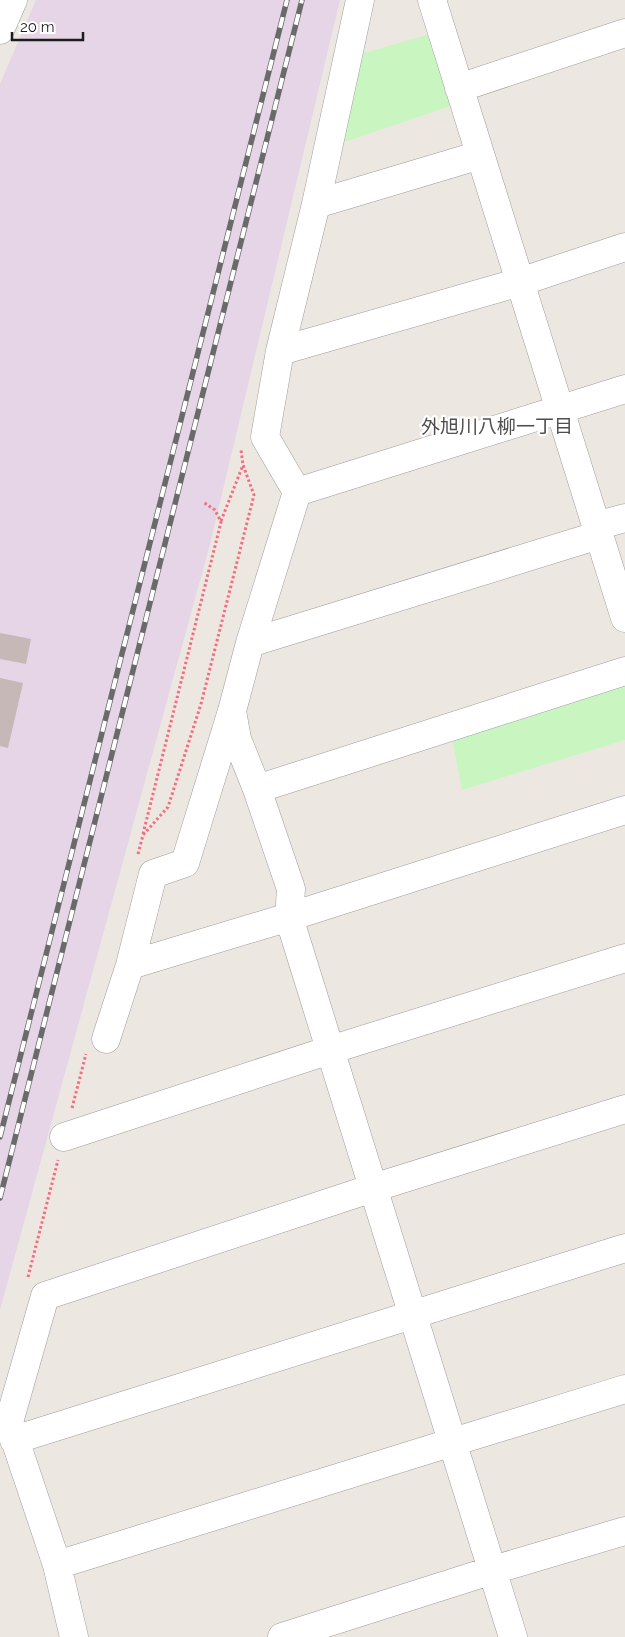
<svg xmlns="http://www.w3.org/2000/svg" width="625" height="1637" font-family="Raleway,'Noto Sans JP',sans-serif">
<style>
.industrial{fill:#e5d5e6}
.park{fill:#c9f6c0}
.building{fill:#c5b8b6}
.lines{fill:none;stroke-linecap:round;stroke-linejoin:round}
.minor-casing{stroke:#9d9d9d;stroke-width:29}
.path{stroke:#f36e80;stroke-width:3;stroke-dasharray:2.5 2.5;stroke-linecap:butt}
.minor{stroke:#fff;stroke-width:28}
.rail-casing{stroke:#6a6a6a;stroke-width:5.5}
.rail{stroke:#fff;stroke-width:4;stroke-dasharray:11;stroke-linecap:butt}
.labels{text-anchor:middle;stroke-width:4.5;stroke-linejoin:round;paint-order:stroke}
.neighbourhood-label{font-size:19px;fill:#4f4f4f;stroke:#fff}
</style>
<rect width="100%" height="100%" fill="#ede7e2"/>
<path class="industrial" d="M36,0H340L210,544L0,1310V84Z"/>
<path class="park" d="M430,34L451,106L338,144L364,53Z
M625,682V740L462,790L452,738Z"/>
<path class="building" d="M0,633L31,639L26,664L0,659Z
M0,678L23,683L8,748L0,746Z"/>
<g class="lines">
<g class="minor-casing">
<path id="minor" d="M432,0L625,618
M0,30L13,0
M459,88L625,33
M316,204L360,0
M280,351L316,204L480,155
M297,492L265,437L280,351L520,282L625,247
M596,526L625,518
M250,643L599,535
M232,711L237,739L257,789L291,889L289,917L296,940L513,1637
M257,789L625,671
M130,965L289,917L625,810
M106,1039L130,965L153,874L185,863L232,711L250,643L297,492L625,389
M64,1137L330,1050L625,958
M14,1440L625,1248
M57,1565L453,1442L625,1389
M74,1637L57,1565L9,1422L45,1296L373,1188L625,1109
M282,1637L493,1570L625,1531"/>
</g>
<path class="path" d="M221,521L243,465
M143,834L221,522L215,510L203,502
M138,854L143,835L168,807L201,704L254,495L243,465L241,450
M72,1108L86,1054
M28,1277L58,1160"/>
<use href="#minor" class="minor"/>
<g class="rail-casing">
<path id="rail" d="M0,1137L287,0
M0,1198L302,0"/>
</g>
<use href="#rail" class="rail"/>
</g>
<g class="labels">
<g class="neighbourhood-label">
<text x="497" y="433">外旭川八柳一丁目</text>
</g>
</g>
<path d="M12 32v8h71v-8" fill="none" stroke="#1c1c1c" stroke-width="2.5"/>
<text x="20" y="32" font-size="15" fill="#1c1c1c" stroke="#ffffff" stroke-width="4" paint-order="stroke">20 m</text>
</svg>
